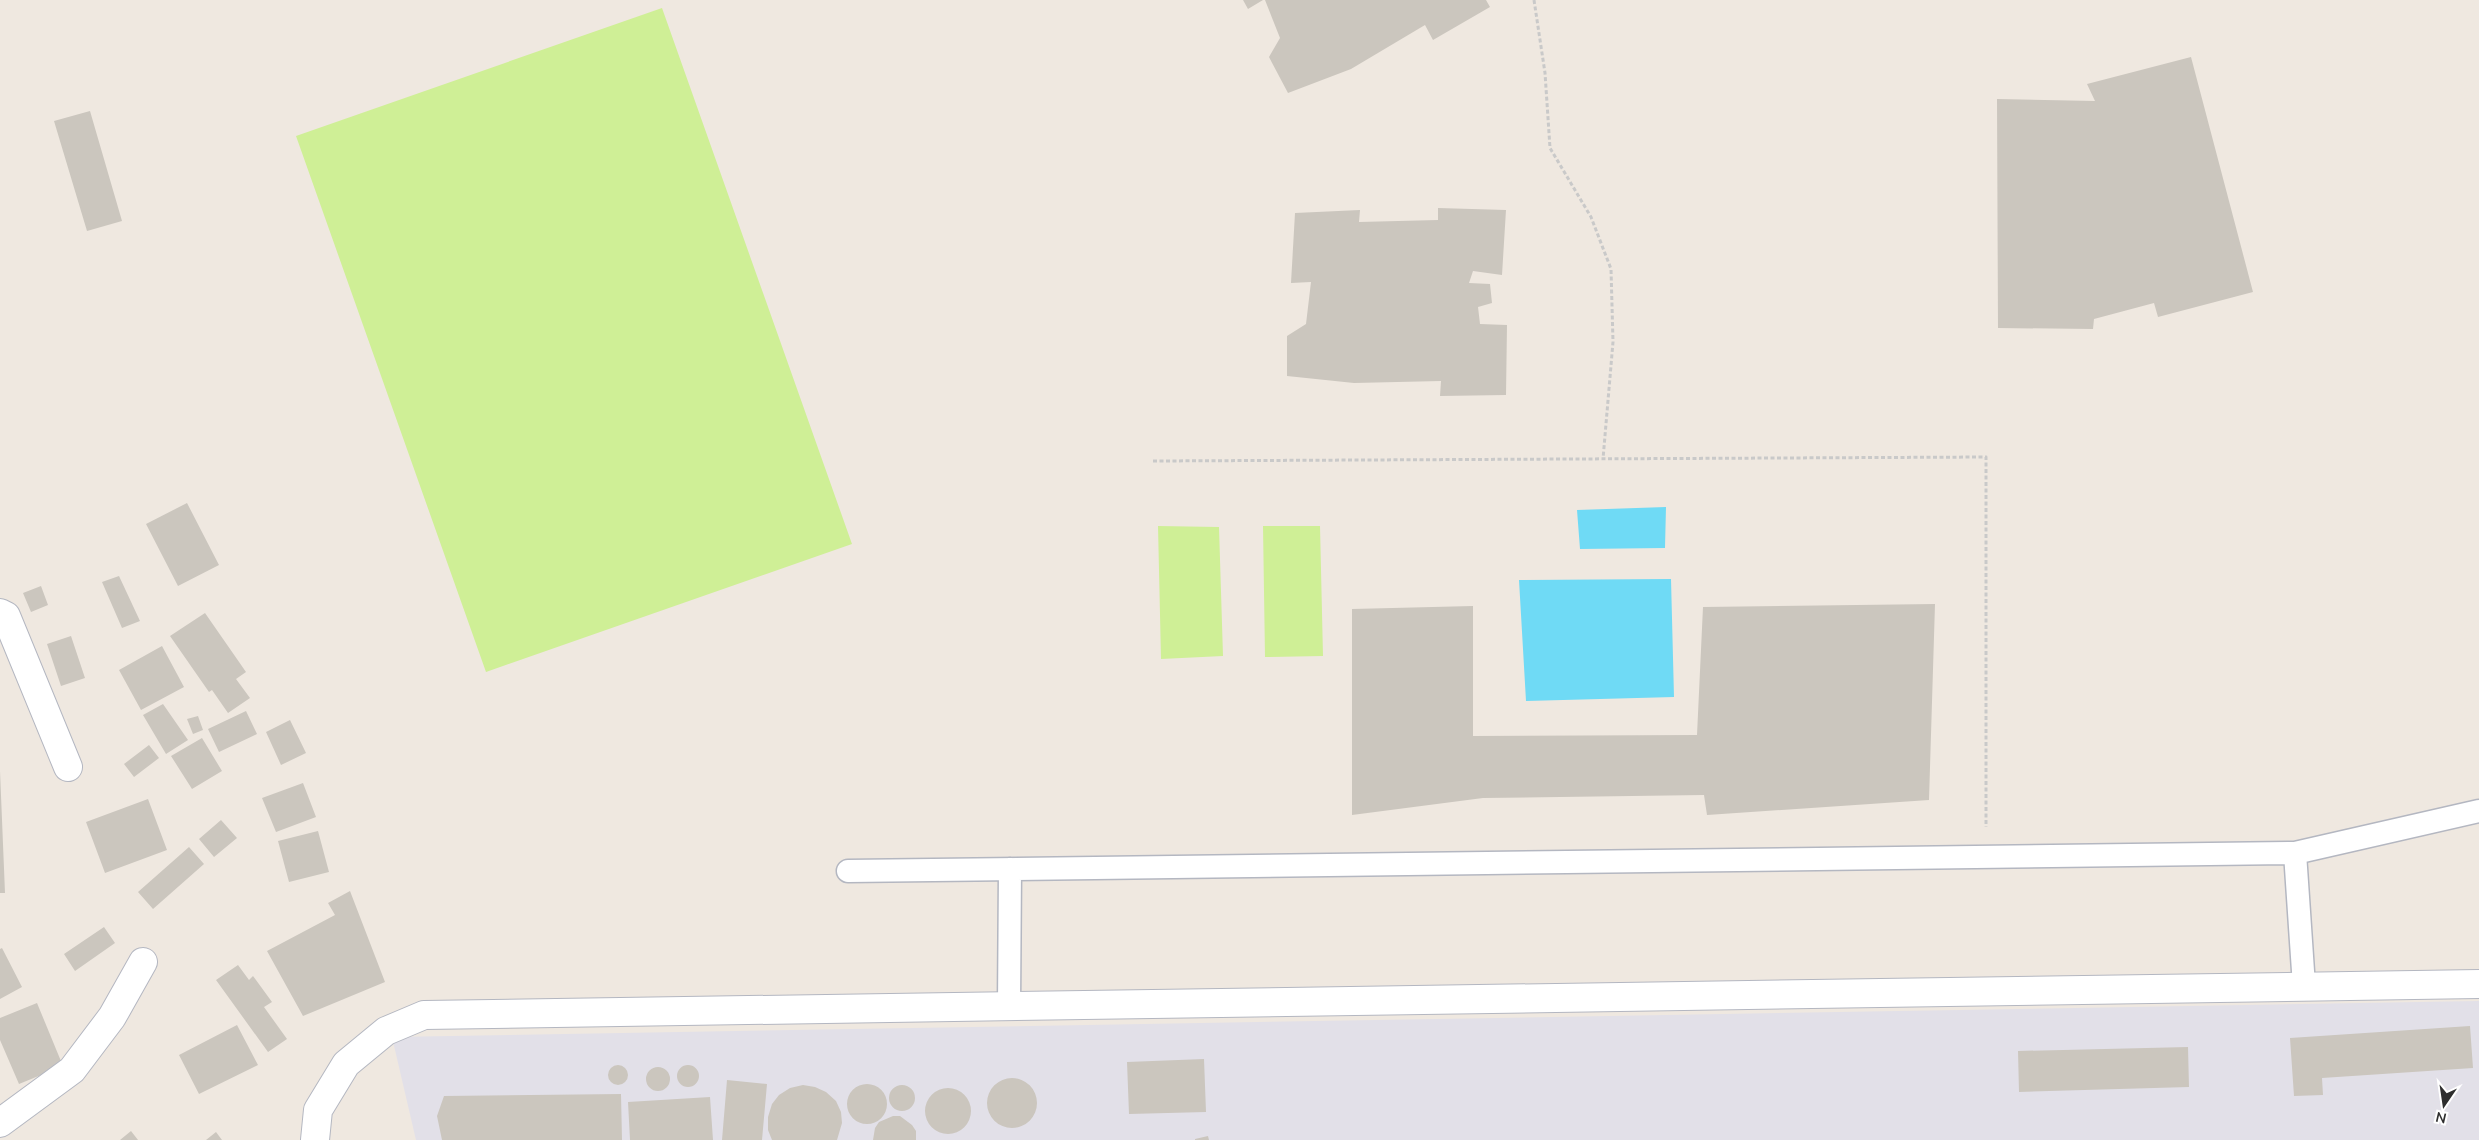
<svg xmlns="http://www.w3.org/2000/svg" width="2479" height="1140" font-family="'Nunito Sans',sans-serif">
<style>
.industrial{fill:#e2e0e8}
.pitch{fill:#cfef96}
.water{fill:#6fdaf5}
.building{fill:#cbc6be}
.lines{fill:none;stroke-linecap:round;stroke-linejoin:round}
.lane-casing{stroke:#b4b7c1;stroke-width:25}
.street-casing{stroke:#b4b7c1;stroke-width:30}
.path{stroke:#c9c9c9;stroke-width:3;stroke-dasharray:4 2.5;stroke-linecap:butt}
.lane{stroke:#fff;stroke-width:22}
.street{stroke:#fff;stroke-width:28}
</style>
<rect width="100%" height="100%" fill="#efe8e0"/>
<path class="industrial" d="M2479,1001V1140H416L392,1037Z"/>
<path class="pitch" d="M662,8L852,544L486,672L296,136Z
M1158,526L1219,527L1223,656L1161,659Z
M1263,526H1320L1323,656L1265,657Z"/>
<path class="water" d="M1666,507L1665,548L1580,549L1577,510Z
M1671,579L1674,697L1526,701L1519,580Z"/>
<path class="building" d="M1243,0H1263L1248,9Z
M1265,0H1486L1490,7L1433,40L1425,25L1351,69L1288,93L1269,57L1280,38Z
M2191,57L2253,292L2158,317L2154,303L2094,319L2093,329L1998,328L1997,99L2095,101L2087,84Z
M90,111L122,221L87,231L54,121Z
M1438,208L1506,210L1502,275L1473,271L1469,283L1490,284L1492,303L1478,307L1480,324L1507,325L1506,395L1440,396L1441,381L1354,383L1287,376V336L1306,324L1311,282L1291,283L1295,213L1360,210L1359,222L1438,220Z
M187,503L219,565L178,586L146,524Z
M119,576L140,621L122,628L102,582Z
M41,586L48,605L31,612L23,593Z
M1935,604L1929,800L1707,815L1704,795L1483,798L1352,815V609L1473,606V736L1697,735L1703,607Z
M205,613L246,672L236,679L250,698L228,713L212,690L209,692L170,636Z
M71,636L85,678L61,686L47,644Z
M162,646L184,687L141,710L119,670Z
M163,704L188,740L166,754L143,715Z
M246,711L257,734L219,752L208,729Z
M198,716L203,730L193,734L187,719Z
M290,720L306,753L281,765L266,732Z
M202,738L222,771L192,789L171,756Z
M149,745L159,758L134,777L124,764Z
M0,771L5,893H0Z
M303,783L316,817L276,832L262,798Z
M148,799L167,850L105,873L86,822Z
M221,820L237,838L214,857L199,839Z
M318,831L329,872L289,882L278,841Z
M189,847L204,864L153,909L138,892Z
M350,891L385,982L303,1016L267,951L335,915L328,903Z
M104,927L115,943L75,971L64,954Z
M2,948L22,987L0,999V949Z
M238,965L249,980L253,976L272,1002L264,1007L287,1039L268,1052L216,980Z
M37,1003L63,1066L19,1084L0,1040V1018Z
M237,1025L258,1065L199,1094L179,1055Z
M2470,1026L2473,1068L2322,1078L2323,1095L2294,1096L2290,1038Z
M2188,1047L2189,1087L2019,1092L2018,1051Z
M1204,1059L1206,1112L1129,1114L1127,1062Z
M677 1076a11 11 0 1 1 22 0a11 11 0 1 1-22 0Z
M608 1075a10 10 0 1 1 20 0a10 10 0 1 1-20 0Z
M646 1079a12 12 0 1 1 24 0a12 12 0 1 1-24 0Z
M987 1103a25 25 0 1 1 50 0a25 25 0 1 1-50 0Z
M727,1080L767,1084L762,1140H722Z
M847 1104a20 20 0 1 1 40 0a20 20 0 1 1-40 0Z
M803,1085L815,1087L826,1092L836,1101L841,1112L842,1123L837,1140H772L768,1130V1117L772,1104L779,1095L790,1088Z
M889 1098a13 13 0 1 1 26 0a13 13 0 1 1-26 0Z
M925 1111a23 23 0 1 1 46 0a23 23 0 1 1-46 0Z
M621,1094L622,1140H442L437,1116L444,1096Z
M710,1097L713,1140H630L628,1102Z
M893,1116H900L912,1125L916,1131V1140H873L875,1128L879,1122Z
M131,1131L138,1140H120Z
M216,1132L222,1140H206Z
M1208,1136L1209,1140H1195V1139Z"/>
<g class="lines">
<g class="lane-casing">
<path id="lane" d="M2295,853L2304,986
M848,871L2295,853L2479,811
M1009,1005L1010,869"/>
</g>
<g class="street-casing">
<path id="street" d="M0,613L6,616L68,767
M0,1123L72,1070L112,1017L143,962
M315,1140L318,1110L346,1064L386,1031L424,1015L2479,984"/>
</g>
<path class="path" d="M1534,0L1545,73L1550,148L1591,217L1611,269L1613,342L1603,459
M1153,461L1986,457V827"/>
<use href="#lane" class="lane"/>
<use href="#street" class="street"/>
</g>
<g transform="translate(2444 1105) rotate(193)" stroke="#ffffff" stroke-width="4" paint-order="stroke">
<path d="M0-4L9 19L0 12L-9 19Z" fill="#2e2e2e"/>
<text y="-8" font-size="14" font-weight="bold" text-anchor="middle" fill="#2e2e2e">N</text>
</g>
</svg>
